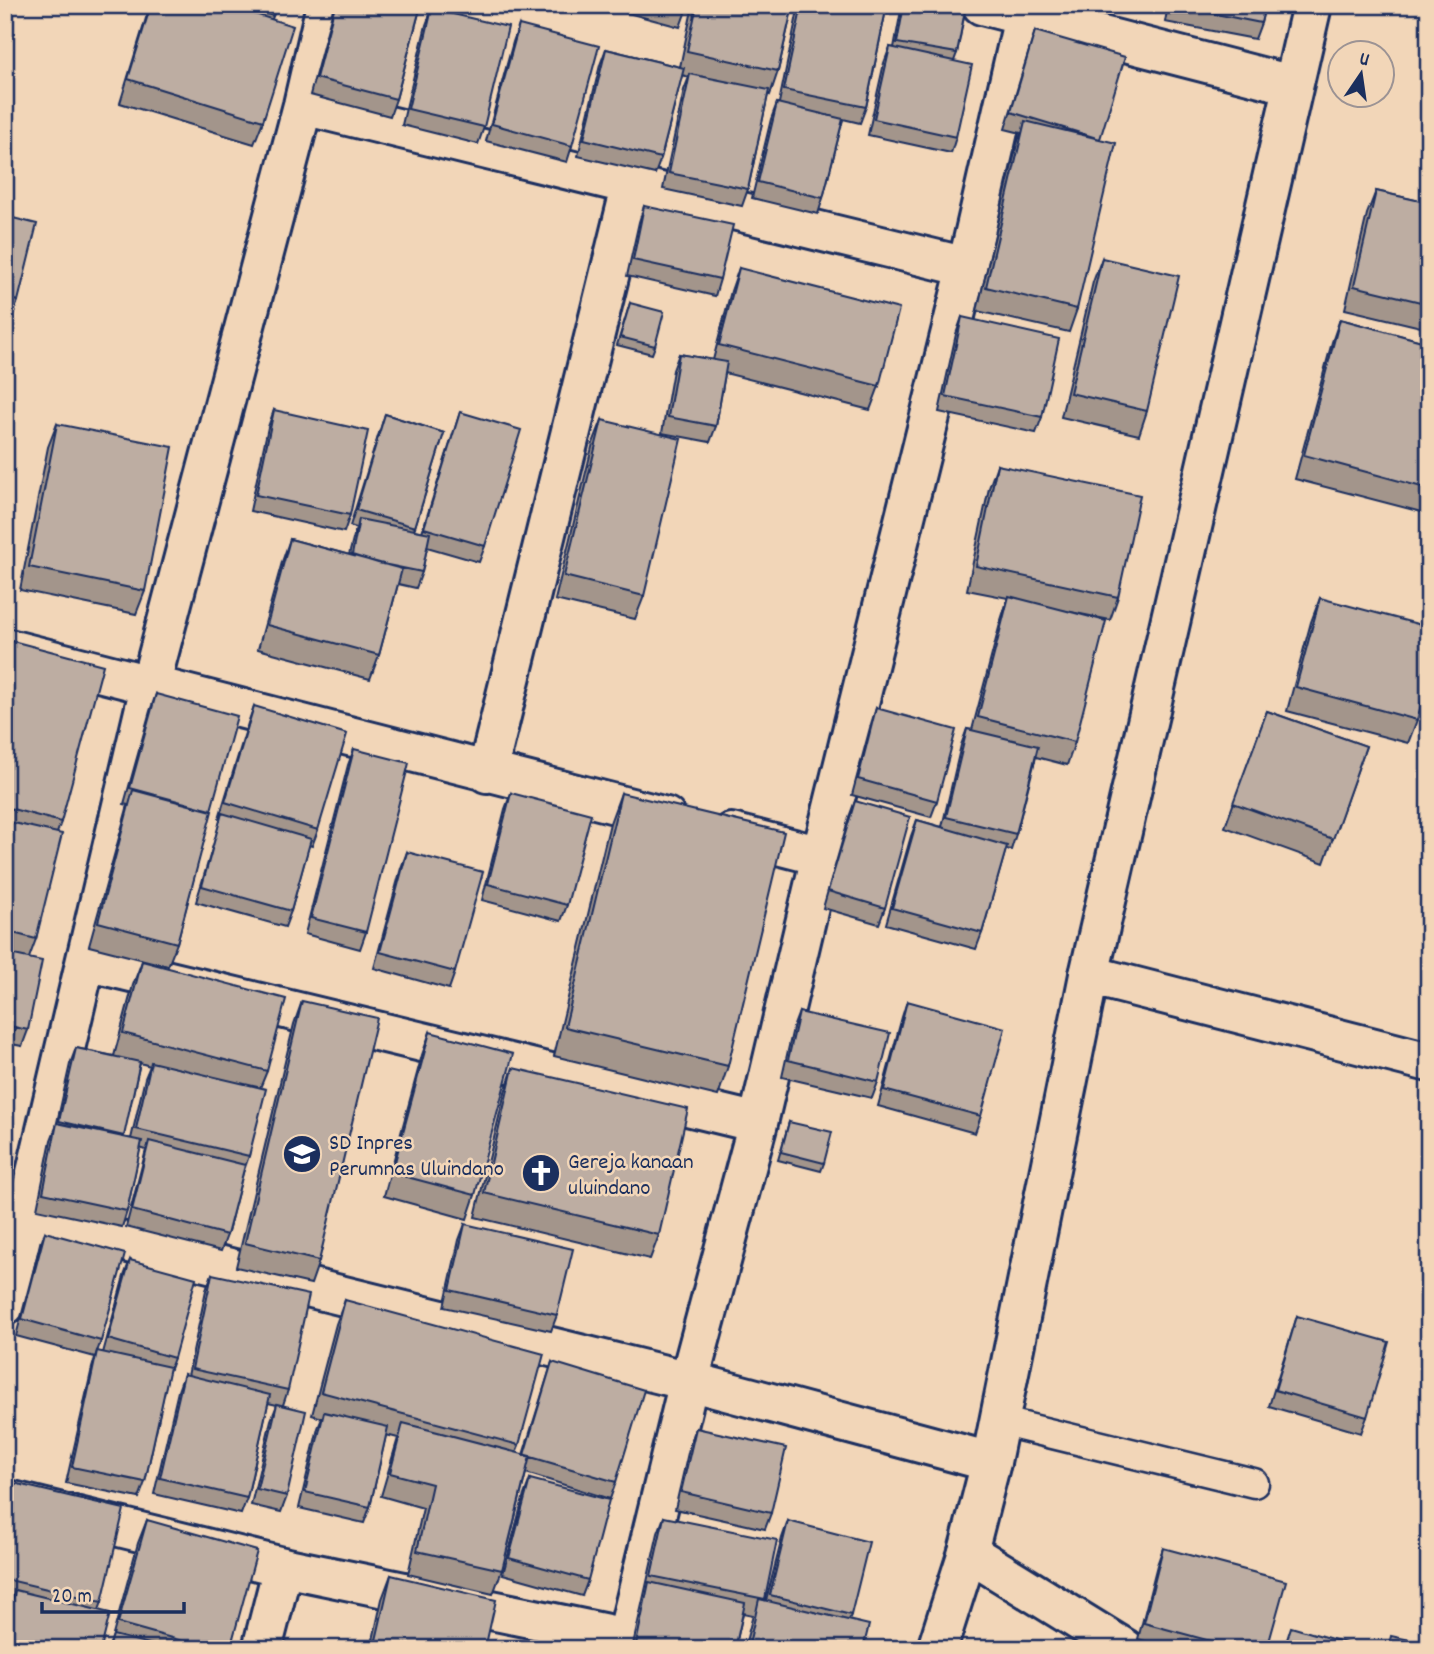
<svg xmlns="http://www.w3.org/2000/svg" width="1434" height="1654" font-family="Dekko,sans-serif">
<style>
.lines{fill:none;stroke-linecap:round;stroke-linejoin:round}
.service-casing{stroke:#1b2f5e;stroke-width:33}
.minor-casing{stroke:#1b2f5e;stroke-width:44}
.tertiary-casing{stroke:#1b2f5e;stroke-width:44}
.service{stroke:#f2d6b8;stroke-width:28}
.minor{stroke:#f2d6b8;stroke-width:38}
.tertiary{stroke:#f2d6b8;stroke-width:38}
.wall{fill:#a3958b;stroke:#1b2f5e;stroke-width:2;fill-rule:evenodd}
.building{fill:#bdada2;stroke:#1b2f5e;stroke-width:2}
.labels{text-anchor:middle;stroke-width:5;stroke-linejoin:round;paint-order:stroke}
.poi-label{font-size:23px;fill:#1b2f5e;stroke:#f2d6b8;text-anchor:start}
</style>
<rect width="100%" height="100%" fill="#f2d6b8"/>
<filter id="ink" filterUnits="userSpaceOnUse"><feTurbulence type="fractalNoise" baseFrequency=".0143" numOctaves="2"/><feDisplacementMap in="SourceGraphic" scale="14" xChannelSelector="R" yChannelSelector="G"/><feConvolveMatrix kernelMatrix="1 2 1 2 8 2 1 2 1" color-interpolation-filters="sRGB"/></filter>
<g filter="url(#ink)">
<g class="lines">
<g class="service-casing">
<path id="service" d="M999,1421L1254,1483"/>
</g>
<g class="minor-casing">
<path id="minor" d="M982,5L1292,85
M303,105L967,267
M5,648L666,817
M487,773L632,183
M731,833L821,856
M86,961L758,1123
M1089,975L1429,1062
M27,1218L689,1381L991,1462
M5,1305L150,686L303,105L326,5
M5,1499L283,1567L627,1638
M968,1552L1125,1649
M262,1649L283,1567
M624,1649L689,1381L758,1123L821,856L967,267L1024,17"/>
</g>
<g class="tertiary-casing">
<path id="tertiary" d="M937,1649L968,1552L991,1462L1089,975L1312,5"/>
</g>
<use href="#service" class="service"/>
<use href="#minor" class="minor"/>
<use href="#tertiary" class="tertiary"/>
</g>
<path class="wall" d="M150,5H277L272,19L263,121L254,144L120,103Z
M334,5H421L396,99L390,116L310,95Z
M609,5H688L680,27L609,8Z
M693,5H793L778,71L770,95L768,94L748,189L742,206L663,189L684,90L689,77L682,75L661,158L655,174L578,156L600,65L606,49L680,67Z
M799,5H887L866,107L860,123L843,119L823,198L818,214L752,198L771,119L777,103H779Z
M902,5H966L957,53L954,61L956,137L951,153L868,135L884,63L890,47L894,48Z
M1135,5H1164L1161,11Z
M1168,5H1265L1261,23L1255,39L1165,22Z
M432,9L484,127L478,144L402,125L426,25Z
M519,25L572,146L567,162L486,141L513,42Z
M1035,31L1100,139L1077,309L1069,332L977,311L1017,144L1021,133L1005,129Z
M1376,191L1429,203V329L1345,309L1367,214Z
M644,206L720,279L715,296L627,276L639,222Z
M5,216L18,301L12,318L5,316Z
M1102,258L1147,411L1139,435L1061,417L1093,282Z
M739,268L879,386L870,410L725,373L716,426L710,442L662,433L673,370L679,354L713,360L731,291Z
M630,303L655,346L652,354L617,345Z
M962,317L1042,417L1036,433L939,412L956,334Z
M1340,319L1429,343V514L1295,479L1332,342Z
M274,410L350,515L344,532L250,511L268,427Z
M460,412L485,546L479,562L427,547L422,572L416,588L398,584L379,655L370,679L258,649L282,562L290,539L349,555L356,528L350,526L385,414L444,433L414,530L422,532Z
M602,420L644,596L635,619L555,600L593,443Z
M57,424L145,591L136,614L20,590L48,447Z
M997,465L1118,597L1110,620L1061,610L1075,742L1067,765L1036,757L1016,834L1011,850L1006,849L982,933L976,949L886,924L911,836L917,820L942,827L961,745L967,729L972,730L1001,620L1008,598L967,590L989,488Z
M1320,598L1417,720L1408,743L1287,711L1311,622Z
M5,639L61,822L57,833L36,939L29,958L28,1030L22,1046L11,1044L5,1069Z
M156,694L211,811L177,943L168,966L89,946L128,805L124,804L150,711Z
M254,706L318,830L312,846L309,845L291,911L285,927L196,902L221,819L219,818L248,723Z
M876,708L937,801L931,817L852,795L871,724Z
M1267,711L1366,746L1324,863L1225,827Z
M354,749L366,932L360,949L305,934L348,765Z
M511,793L567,905L561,921L482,900L505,809Z
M621,793L728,1066L718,1096L554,1056L610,823Z
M855,801L885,908L879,924L823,908L849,817Z
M407,852L455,972L449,989L374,968L401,868Z
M142,961L267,1071L260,1088L249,1156L243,1173L227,1235L221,1251L126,1227L146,1150L140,1148L127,1211L122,1227L37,1209L51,1140L56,1127L70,1064L76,1048L114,1056L133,985ZM140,1063L150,1066L145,1078L131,1139L123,1137Z
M302,1001L319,1261L311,1284L236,1267L294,1024Z
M907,1001L981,1116L975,1133L878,1106L902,1017Z
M799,1012L878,1082L872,1098L782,1077L793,1028Z
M430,1032L475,1195L467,1219L384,1196L422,1055Z
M513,1068L659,1235L650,1259L475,1217L505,1092Z
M789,1122L824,1163L821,1171L778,1160Z
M465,1224L557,1315L551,1331L444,1307L459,1240Z
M45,1232L101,1341L95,1357L16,1336L39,1249Z
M130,1260L174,1358L168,1374L145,1482L139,1498L66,1483L92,1368L97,1351L103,1353L124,1276Z
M212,1274L288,1390L283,1405L287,1496L281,1512L251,1505L271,1420L277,1405L268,1403L247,1498L241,1514L154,1494L178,1391L184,1374L188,1376L206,1290Z
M345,1300L519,1445L516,1453L523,1455L552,1362L616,1482L610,1499L526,1473L502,1570L493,1594L408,1574L423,1508L381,1496L398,1438L386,1435L370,1507L364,1523L299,1508L318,1428L322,1418L312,1415L336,1324Z
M1297,1316L1367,1417L1361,1433L1269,1406Z
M696,1428L771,1513L765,1529L675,1509L690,1444Z
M530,1479L588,1580L582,1596L503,1574L524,1495Z
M5,1481L102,1602L99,1610L5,1649V1621L9,1605L5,1604Z
M664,1517L764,1600L766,1601L782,1538L788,1521L851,1615L849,1620L863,1649H744L753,1615L743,1613L735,1649H632L658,1533Z
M147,1520L230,1649H108L113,1635L138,1543Z
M1163,1548L1267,1649H1174L1138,1639L1157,1565Z
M391,1575L485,1649H371L382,1599Z"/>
<path class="building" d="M151,5H226L293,26L263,121L128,79Z
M238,5H277L273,16Z
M335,5H421L396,99L316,78Z
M665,5H688L686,11Z
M697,5H793L778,71L687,51Z
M802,5H887L866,107L784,90Z
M904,5H966L957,53L897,43Z
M1171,5H1265L1261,23Z
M432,9L508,27L484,127L408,109Z
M519,25L599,46L572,146L492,124Z
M1035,31L1125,57L1100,139L1011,112Z
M890,47L972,65L956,137L874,119Z
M606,49L684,68L661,158L584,139Z
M690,74L769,90L748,189L669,173Z
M777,103L843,119L823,198L758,182Z
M1025,121L1116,143L1077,309L986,287Z
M1376,191L1429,203V304L1354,286Z
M644,206L733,225L720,279L633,260Z
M5,216L37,224L18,301L5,298Z
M1102,258L1179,276L1147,411L1070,393Z
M739,268L899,309L879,386L719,345Z
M630,303L664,312L655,346L620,337Z
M962,317L1059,339L1042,417L945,396Z
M1340,319L1429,343V489L1304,455Z
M679,354L727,362L716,426L668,417Z
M274,410L368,431L350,515L256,495Z
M460,412L521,430L485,546L424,528Z
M385,414L444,433L415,527L356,510Z
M602,420L681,439L644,596L564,576Z
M57,424L173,447L145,591L29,567Z
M997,465L1140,495L1118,597L976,566Z
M359,519L430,533L422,572L378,563L352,555Z
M290,539L402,569L379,655L267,625Z
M1009,596L1106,621L1075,742L978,717Z
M1320,598L1429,627V674L1417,720L1296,687Z
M5,639L103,665L61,822L5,807Z
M156,694L237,716L211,810L130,788Z
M254,706L347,734L318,830L225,802Z
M876,708L956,730L937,801L858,779Z
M1267,711L1366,746L1333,839L1233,803Z
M967,729L1038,746L1016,834L946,817Z
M354,749L409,763L366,932L311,918Z
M133,790L212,811L177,943L98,922Z
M511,793L591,814L567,905L488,884Z
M621,793L784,832L728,1066L565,1027Z
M855,801L910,817L885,908L828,891Z
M222,813L311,839L291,911L202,886Z
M917,820L1007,846L982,933L892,908Z
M5,821L62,834L36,939L5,931Z
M407,852L483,872L455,972L380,952Z
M5,953L42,961L28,1030L5,1025Z
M142,961L286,999L267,1071L123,1033Z
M302,1001L377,1018L319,1261L245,1243Z
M907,1001L1005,1028L981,1116L884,1090Z
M799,1012L890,1033L878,1082L788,1060Z
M5,1025L15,1027L5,1069Z
M430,1032L513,1054L475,1195L392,1173Z
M76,1048L140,1062L124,1136L59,1121Z
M151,1062L266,1089L249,1156L136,1129Z
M513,1068L688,1109L659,1235L484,1193Z
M789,1122L832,1132L824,1163L781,1152Z
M57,1123L142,1141L127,1211L43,1193Z
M149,1141L245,1165L227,1235L132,1210Z
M465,1224L573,1249L557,1315L450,1290Z
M45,1232L125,1254L101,1341L22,1319Z
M130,1260L196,1278L174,1358L108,1339Z
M212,1274L309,1295L288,1390L192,1369Z
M345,1300L544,1354L519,1445L321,1392Z
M1297,1316L1389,1342L1367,1417L1275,1390Z
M97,1351L170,1367L145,1482L72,1467Z
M552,1362L644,1390L616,1482L524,1455Z
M184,1374L270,1395L247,1498L160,1478Z
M277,1404L306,1411L287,1496L257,1489Z
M324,1412L388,1427L370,1507L305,1492Z
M403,1423L530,1456L502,1570L417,1551L432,1484L390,1473Z
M696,1428L786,1448L771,1513L681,1492Z
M530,1479L609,1500L588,1580L509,1558Z
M5,1481L124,1509L102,1602L5,1579Z
M664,1517L777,1540L765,1599L651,1576Z
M147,1520L257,1551L230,1649H211L118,1623Z
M788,1521L869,1542L851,1615L770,1595Z
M1163,1548L1286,1581L1267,1649H1240L1144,1623Z
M391,1575L496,1600L485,1649H374Z
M649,1582L745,1603L735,1649H635Z
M15,1590L110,1613L101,1649H5V1629Z
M759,1599L869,1625L863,1649H748Z
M1291,1627L1356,1646L1355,1649H1284Z
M113,1635L170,1649H109Z
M1391,1636L1429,1644V1649H1388Z"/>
</g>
<defs>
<g id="school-disc" transform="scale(2.0125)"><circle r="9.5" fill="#1b2f5e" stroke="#f2d6b8"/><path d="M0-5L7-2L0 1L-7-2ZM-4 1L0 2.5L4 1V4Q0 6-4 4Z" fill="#fff"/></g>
<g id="church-disc" transform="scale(2.0125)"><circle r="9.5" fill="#1b2f5e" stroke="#f2d6b8"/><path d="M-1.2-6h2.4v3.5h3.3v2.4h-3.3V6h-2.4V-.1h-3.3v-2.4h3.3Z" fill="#fff"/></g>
</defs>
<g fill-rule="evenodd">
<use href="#school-disc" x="302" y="1154"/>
<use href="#church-disc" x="541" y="1173"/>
</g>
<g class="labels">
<g class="poi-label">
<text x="329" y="1149">SD Inpres<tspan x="329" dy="26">Perumnas Uluindano</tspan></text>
<text x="568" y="1168">Gereja kanaan<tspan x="568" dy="26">uluindano</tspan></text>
</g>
</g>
<rect width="1434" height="1654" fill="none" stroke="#f2d6b8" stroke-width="28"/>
<rect x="14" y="14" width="1406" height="1626" fill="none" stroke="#1b2f5e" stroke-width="2.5" filter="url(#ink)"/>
<g transform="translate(1361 74) rotate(13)"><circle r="33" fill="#f2d6b8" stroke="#9c9394" stroke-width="2"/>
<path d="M0-5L12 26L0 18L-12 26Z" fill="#1b2f5e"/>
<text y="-10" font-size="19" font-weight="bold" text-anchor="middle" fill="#1b2f5e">U</text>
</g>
<path d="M42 1602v10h142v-10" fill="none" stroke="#1b2f5e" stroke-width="3.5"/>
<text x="52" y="1602" font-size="21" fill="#1b2f5e" stroke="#f2d6b8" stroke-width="5" paint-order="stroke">20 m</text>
</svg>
